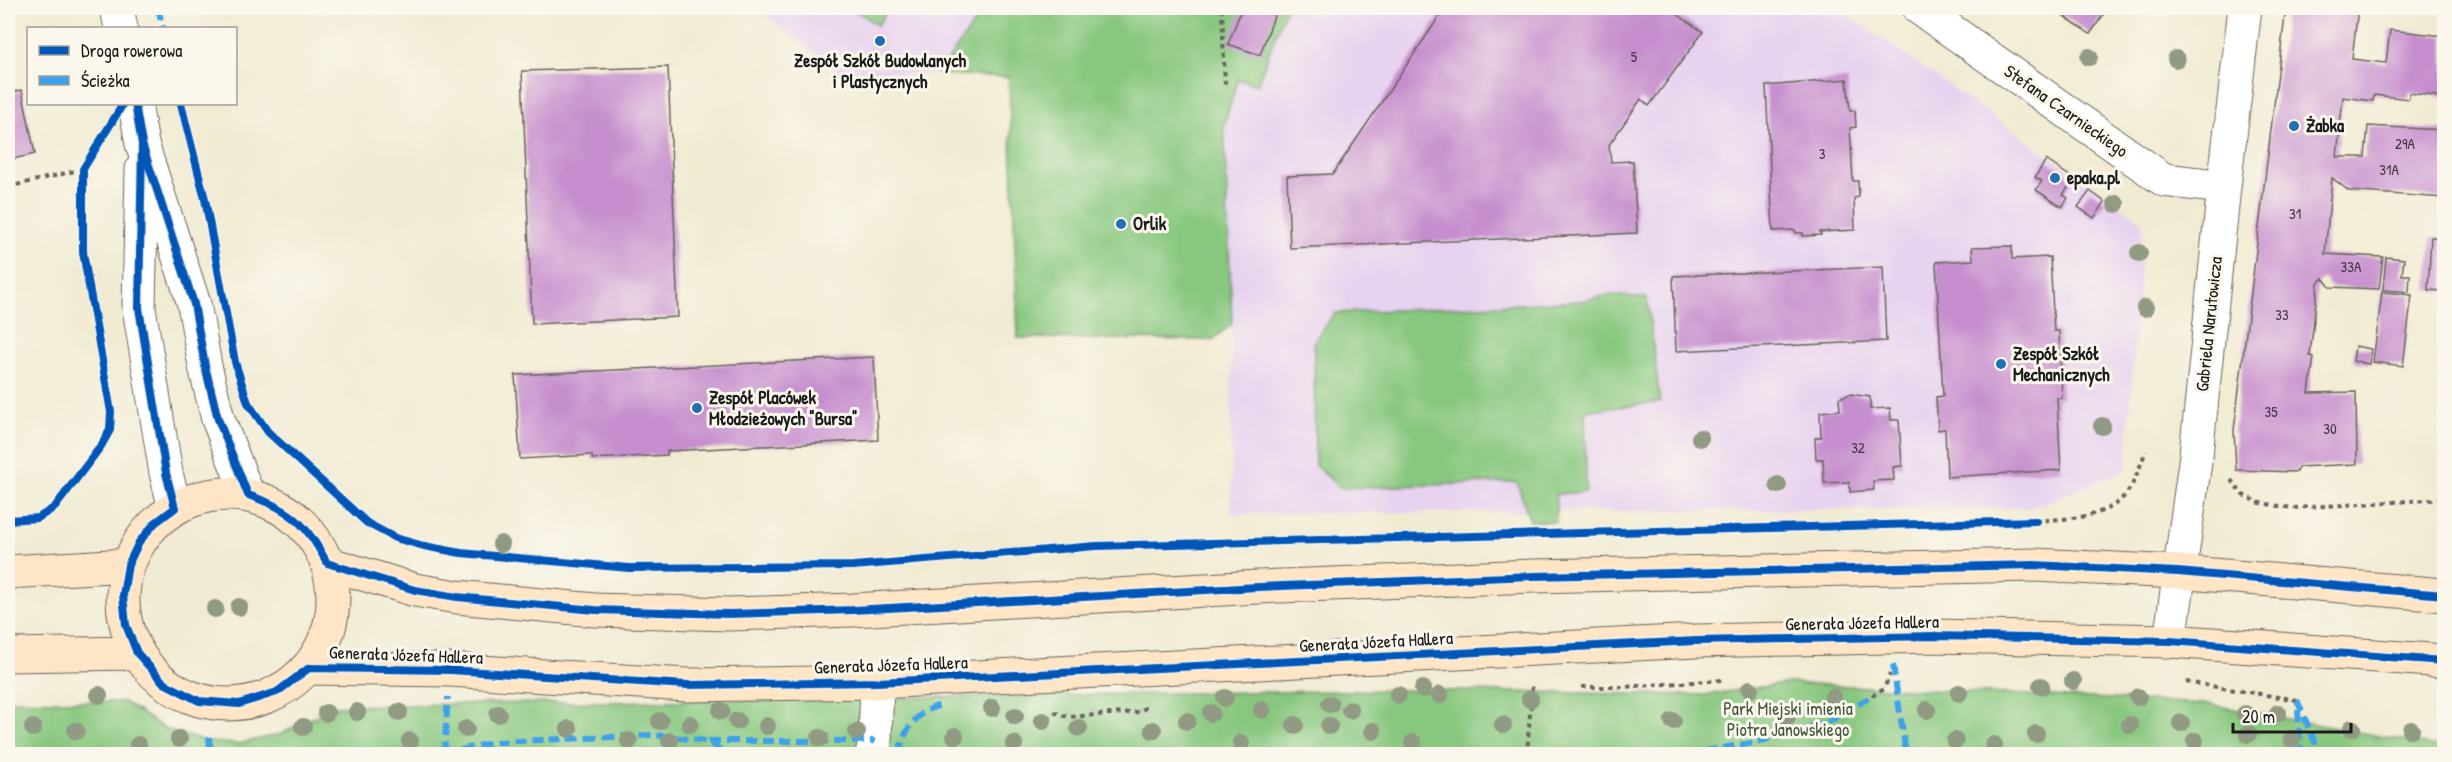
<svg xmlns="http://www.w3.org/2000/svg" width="2452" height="762" font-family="'Patrick Hand',sans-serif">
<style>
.built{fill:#e7d2ef}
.green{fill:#88c77f;stroke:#52724e;stroke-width:1.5}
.building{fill:#c68ece}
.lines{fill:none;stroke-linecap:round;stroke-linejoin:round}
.minor-casing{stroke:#67645c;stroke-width:35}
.tertiary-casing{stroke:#67645c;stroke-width:35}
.secondary-casing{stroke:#67645c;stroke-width:35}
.path{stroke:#67645c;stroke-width:4;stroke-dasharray:4.5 4.5;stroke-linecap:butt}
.minor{stroke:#fff;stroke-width:33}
.tertiary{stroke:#fff;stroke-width:33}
.secondary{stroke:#fde5c5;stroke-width:33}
.quiet{stroke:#3da2ea;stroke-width:6;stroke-dasharray:12 6;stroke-linecap:butt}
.cycleway-casing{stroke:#fbf7ec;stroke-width:11}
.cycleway{stroke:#0057b8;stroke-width:8}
.tree{fill:#919a82}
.poi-dot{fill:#1f6fb2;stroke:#fbf7ec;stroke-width:2}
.labels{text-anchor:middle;stroke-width:6;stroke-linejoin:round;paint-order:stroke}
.number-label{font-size:15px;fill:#463848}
.poi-label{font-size:18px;font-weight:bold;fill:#1c1c1c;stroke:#fbf7ec;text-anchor:start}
.street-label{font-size:18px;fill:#1c1c1c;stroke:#fbf7ec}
.park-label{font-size:18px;fill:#42583f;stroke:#fbf7ec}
</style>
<rect width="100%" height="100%" fill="#fbf7ec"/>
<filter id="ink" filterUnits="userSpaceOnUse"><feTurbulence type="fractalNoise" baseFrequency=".0167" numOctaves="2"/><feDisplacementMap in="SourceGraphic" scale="12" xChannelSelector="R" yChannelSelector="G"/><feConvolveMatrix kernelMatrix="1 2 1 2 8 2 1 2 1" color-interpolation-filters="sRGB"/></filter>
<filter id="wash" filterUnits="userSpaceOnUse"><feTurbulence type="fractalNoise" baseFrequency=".008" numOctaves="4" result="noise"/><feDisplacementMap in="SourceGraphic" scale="24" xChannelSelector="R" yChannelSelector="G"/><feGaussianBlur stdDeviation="1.35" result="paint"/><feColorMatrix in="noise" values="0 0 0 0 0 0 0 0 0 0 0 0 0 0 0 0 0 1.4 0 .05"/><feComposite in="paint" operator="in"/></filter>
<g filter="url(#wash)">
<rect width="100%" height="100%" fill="#f1ebd3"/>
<path class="built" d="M756,8H985L938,74H842Z
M1286,8H1838L2143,222L2126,470L2032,508L1231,514L1232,324L1224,125L1238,79L1257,85Z"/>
<path class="green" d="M852,8H890L877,25Z
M985,8H1286L1257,85L1238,79L1224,125L1232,324L1212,340L1018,338L1009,77L938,74Z
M1611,295L1647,298L1660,402L1585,411L1586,492L1556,494V522L1530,521L1517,482L1340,488L1315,465L1314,341L1335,313L1579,301Z
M1790,683L2207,704L2444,748V754H8V700L124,702L165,729L207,742L238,744L281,734L336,706L1396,690L1704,695Z"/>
<g id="blocks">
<path class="building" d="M1242,8H1277L1260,55L1228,44Z
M1445,8H1668L1703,32L1649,106L1641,99L1609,145L1611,162L1633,161L1637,233L1290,248L1287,176L1333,174Z
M2052,8H2108L2090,34Z
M2286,8H2358L2352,59L2386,63L2390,30L2444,36V97L2409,93V99L2374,95L2373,101L2343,97L2337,157H2365L2368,126L2444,130V198L2349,191L2332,178L2325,254L2383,257L2379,289L2330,287L2323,278L2318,283L2310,356L2314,357L2309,393L2356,392L2357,464L2298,467L2297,472L2236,470L2234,430Z
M668,67L678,317L532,324L522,71Z
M1847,79L1850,111H1855L1856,127L1850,128L1853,181H1858L1859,197L1854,198L1855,230L1820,232L1821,235L1803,236V233H1796L1795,230L1773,231L1766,86Z
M22,90L35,154L8,160V93Z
M2046,160L2074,179L2063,195L2068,198L2062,207L2036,190L2042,181L2035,177Z
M2090,191L2105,202L2094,218L2078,207Z
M2431,237L2444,238V291L2428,290Z
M2012,246V259L2050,257L2054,331H2059L2062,398H2057L2061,470L1947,477L1945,429L1938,430L1936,397L1943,396L1936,262L1973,260L1972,247Z
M2386,257L2404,259L2402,275H2410L2409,292L2383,290Z
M1883,267L1886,341L1676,351L1673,276Z
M2382,292L2412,295L2403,366L2373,362Z
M2355,346L2371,349L2369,364L2353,361Z
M874,357L878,440L667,451V455L592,459V455L520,459L515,375Z
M1850,394L1870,397V409L1890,408L1891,420H1899L1902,466L1893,467L1894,480L1873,481L1874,490L1850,492L1849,482L1824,483L1823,459H1816L1815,438L1821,437L1820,412L1840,410L1839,398Z"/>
</g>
</g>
<g filter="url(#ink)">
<use href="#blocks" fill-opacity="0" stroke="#67645c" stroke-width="1.5"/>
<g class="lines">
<g class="minor-casing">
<path id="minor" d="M1919,8L2164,180L2224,187
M2170,641L2196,455L2224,187L2245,8
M872,754L875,741L877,682"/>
</g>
<g class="tertiary-casing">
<path id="tertiary" d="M117,8L121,28
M135,104L142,144L194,304L205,366L218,419L248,495
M142,169L139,308L166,473L175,508"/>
</g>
<g class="secondary-casing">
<path id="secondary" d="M123 599a105 105 0 1 1 210 0a105 105 0 1 1-210 0Z
M327,563L415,590L457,597L595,610L729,614L853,610L1258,587L1533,576L2034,565L2178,572L2444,595
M8,572L128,565
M8,655L137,653
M309,668L450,670L687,685L877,682L1696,641L1934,636L2170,641L2444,661"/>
</g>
<path class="path" d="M1222,8L1225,86
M8,187L83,169
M2231,480L2243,495L2260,503L2292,508L2444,499
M2036,521C2066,518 2105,520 2126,494C2135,483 2140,465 2146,451
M2186,682L2297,700
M1582,687H1623L1722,680
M1872,696L1884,689L1890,674
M1054,712L1068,717L1139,712L1148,706
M1527,754L1532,686"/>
<use href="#minor" class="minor"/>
<use href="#tertiary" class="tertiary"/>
<use href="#secondary" class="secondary"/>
<path class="quiet" d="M158,8L163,28
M1893,665L1906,754
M2297,700L2320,754
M2298,710L2301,754
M209,737L211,754
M708,741H875
M443,754L495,742L654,735L708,741L726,754
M444,754L448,697
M899,754C905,727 917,711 944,704
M1687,754L1758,742L1830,721L1872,696"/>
<g class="cycleway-casing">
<path id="cycleway" d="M135,104L142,144L194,304L205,366L218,419L248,495C291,509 306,523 327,563L415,590L457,597L595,610L729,614L853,610L1258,587L1533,576L2034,565L2178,572L2444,595
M181,104L205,199L235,362L248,403L268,432L367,523L395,538L424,546L461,553L629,568L853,566L1096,546L2036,521
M142,144L139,308L166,473L175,508L155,523L139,542L128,565L123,595L126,625L137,653L164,683L199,701L239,704L277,692L309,668L450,670L687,685L877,682L1696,641L1934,636L2170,641L2444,661
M8,520L38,518L55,507L101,446L110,430L111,412L83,252V169L123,104"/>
</g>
<use href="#cycleway" class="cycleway"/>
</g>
<g class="tree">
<circle cx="2089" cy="57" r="9"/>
<circle cx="2176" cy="59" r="9"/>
<circle cx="2116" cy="204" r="9"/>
<circle cx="2139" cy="253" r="9"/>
<circle cx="2145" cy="308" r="9"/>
<circle cx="2102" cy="426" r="9"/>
<circle cx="1700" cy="438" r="9"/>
<circle cx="1778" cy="485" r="9"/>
<circle cx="501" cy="544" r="9"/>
<circle cx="239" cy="607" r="9"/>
<circle cx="215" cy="609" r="9"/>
<circle cx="2073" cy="681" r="9"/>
<circle cx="2041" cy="686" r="9"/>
<circle cx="1423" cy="689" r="9"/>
<circle cx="1750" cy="689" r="9"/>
<circle cx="1959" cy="693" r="9"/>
<circle cx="99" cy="695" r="9"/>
<circle cx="1398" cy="695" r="9"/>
<circle cx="1440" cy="695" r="9"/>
<circle cx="1833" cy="697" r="9"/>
<circle cx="2138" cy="697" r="9"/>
<circle cx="1225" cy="698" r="9"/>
<circle cx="1530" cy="699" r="9"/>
<circle cx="1330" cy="704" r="9"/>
<circle cx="992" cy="708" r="9"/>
<circle cx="1262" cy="710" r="9"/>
<circle cx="1350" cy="710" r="9"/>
<circle cx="1927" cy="710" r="9"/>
<circle cx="721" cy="711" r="9"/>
<circle cx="357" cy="712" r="9"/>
<circle cx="399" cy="712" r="9"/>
<circle cx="326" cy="713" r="9"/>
<circle cx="1211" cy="713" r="9"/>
<circle cx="2278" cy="713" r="9"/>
<circle cx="498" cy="714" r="9"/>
<circle cx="2245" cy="714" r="9"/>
<circle cx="1015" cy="716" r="9"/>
<circle cx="1787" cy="718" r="9"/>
<circle cx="660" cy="721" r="9"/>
<circle cx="737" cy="721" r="9"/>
<circle cx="1043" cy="721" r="9"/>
<circle cx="1187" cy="721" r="9"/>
<circle cx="1673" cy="721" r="9"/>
<circle cx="2181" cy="723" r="9"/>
<circle cx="690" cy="724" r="9"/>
<circle cx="1295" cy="725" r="9"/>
<circle cx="1503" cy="725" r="9"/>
<circle cx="2130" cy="725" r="9"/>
<circle cx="767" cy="726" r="9"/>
<circle cx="1329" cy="726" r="9"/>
<circle cx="303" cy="727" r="9"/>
<circle cx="33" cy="728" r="9"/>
<circle cx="1079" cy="728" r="9"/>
<circle cx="2352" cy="728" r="9"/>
<circle cx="466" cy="729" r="9"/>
<circle cx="569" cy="729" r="9"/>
<circle cx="1153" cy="730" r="9"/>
<circle cx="2411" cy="730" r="9"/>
<circle cx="76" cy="731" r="9"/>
<circle cx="1373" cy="731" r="9"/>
<circle cx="857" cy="732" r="9"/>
<circle cx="2036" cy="734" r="9"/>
<circle cx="2248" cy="734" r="9"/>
<circle cx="955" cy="736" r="9"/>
<circle cx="820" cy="738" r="9"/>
<circle cx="179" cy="739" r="9"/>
<circle cx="2292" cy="739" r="9"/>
<circle cx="410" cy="741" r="9"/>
<circle cx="629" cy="741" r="9"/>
<circle cx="670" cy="741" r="9"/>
<circle cx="1955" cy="741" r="9"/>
<circle cx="2195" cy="741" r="9"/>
<circle cx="1241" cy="743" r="9"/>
<circle cx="1413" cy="743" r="9"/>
<circle cx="1014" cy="744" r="9"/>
<circle cx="138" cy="745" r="9"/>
<circle cx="1994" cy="745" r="9"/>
</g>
</g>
<g class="poi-dot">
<circle cx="880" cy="41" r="6"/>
<circle cx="2294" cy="126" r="6"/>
<circle cx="2055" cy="178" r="6"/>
<circle cx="1121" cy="224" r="6"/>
<circle cx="2001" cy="364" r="6"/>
<circle cx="697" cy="408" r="6"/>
</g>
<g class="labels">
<g class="number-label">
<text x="1634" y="62">5</text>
<text x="2405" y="149">29A</text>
<text x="1822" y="159">3</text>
<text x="2389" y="175">31A</text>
<text x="2295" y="219">31</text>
<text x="2351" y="272">33A</text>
<text x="2282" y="320">33</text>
<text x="2271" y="417">35</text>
<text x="2330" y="434">30</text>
<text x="1858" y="453">32</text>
</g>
<g class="poi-label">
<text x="880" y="67" text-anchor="middle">Zespół Szkół Budowlanych<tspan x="880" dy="21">i Plastycznych</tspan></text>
<text x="2306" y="132">Żabka</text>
<text x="2067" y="184">epaka.pl</text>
<text x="1133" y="230">Orlik</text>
<text x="2013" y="360">Zespół Szkół<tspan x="2013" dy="21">Mechanicznych</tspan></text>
<text x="709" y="404">Zespół Placówek<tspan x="709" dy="21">Młodzieżowych "Bursa"</tspan></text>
</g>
<g class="street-label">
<text transform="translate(2066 111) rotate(35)" y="6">Stefana Czarnieckiego</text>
<text transform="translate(2209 324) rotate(-84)" y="6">Gabriela Narutowicza</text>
<text transform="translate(1862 623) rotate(-1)" y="6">Generała Józefa Hallera</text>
<text transform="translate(1376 642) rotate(-3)" y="6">Generała Józefa Hallera</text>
<text transform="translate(406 655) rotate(2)" y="6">Generała Józefa Hallera</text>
<text transform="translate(891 665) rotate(-2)" y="6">Generała Józefa Hallera</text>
</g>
<g class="park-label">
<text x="1788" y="715">Park Miejski imienia<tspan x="1788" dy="21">Piotra Janowskiego</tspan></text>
</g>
</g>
<rect width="2452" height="762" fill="none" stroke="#fbf7ec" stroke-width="30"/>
<rect x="27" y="27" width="210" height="78" fill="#fbf7ec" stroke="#a29f99" stroke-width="1.5"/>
<rect x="39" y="46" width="30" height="9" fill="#0057b8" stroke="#a29f99" stroke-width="1.5"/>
<text x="81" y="57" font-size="18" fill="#1c1c1c">Droga rowerowa</text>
<rect x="39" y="76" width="30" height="9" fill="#3da2ea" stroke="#a29f99" stroke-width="1.5"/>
<text x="81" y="87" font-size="18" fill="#1c1c1c">Ścieżka</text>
<path d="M2233 723v9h118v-9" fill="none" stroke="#1c1c1c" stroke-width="3"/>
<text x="2242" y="723" font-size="18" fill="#1c1c1c" stroke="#fbf7ec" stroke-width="4.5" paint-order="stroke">20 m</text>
</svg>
